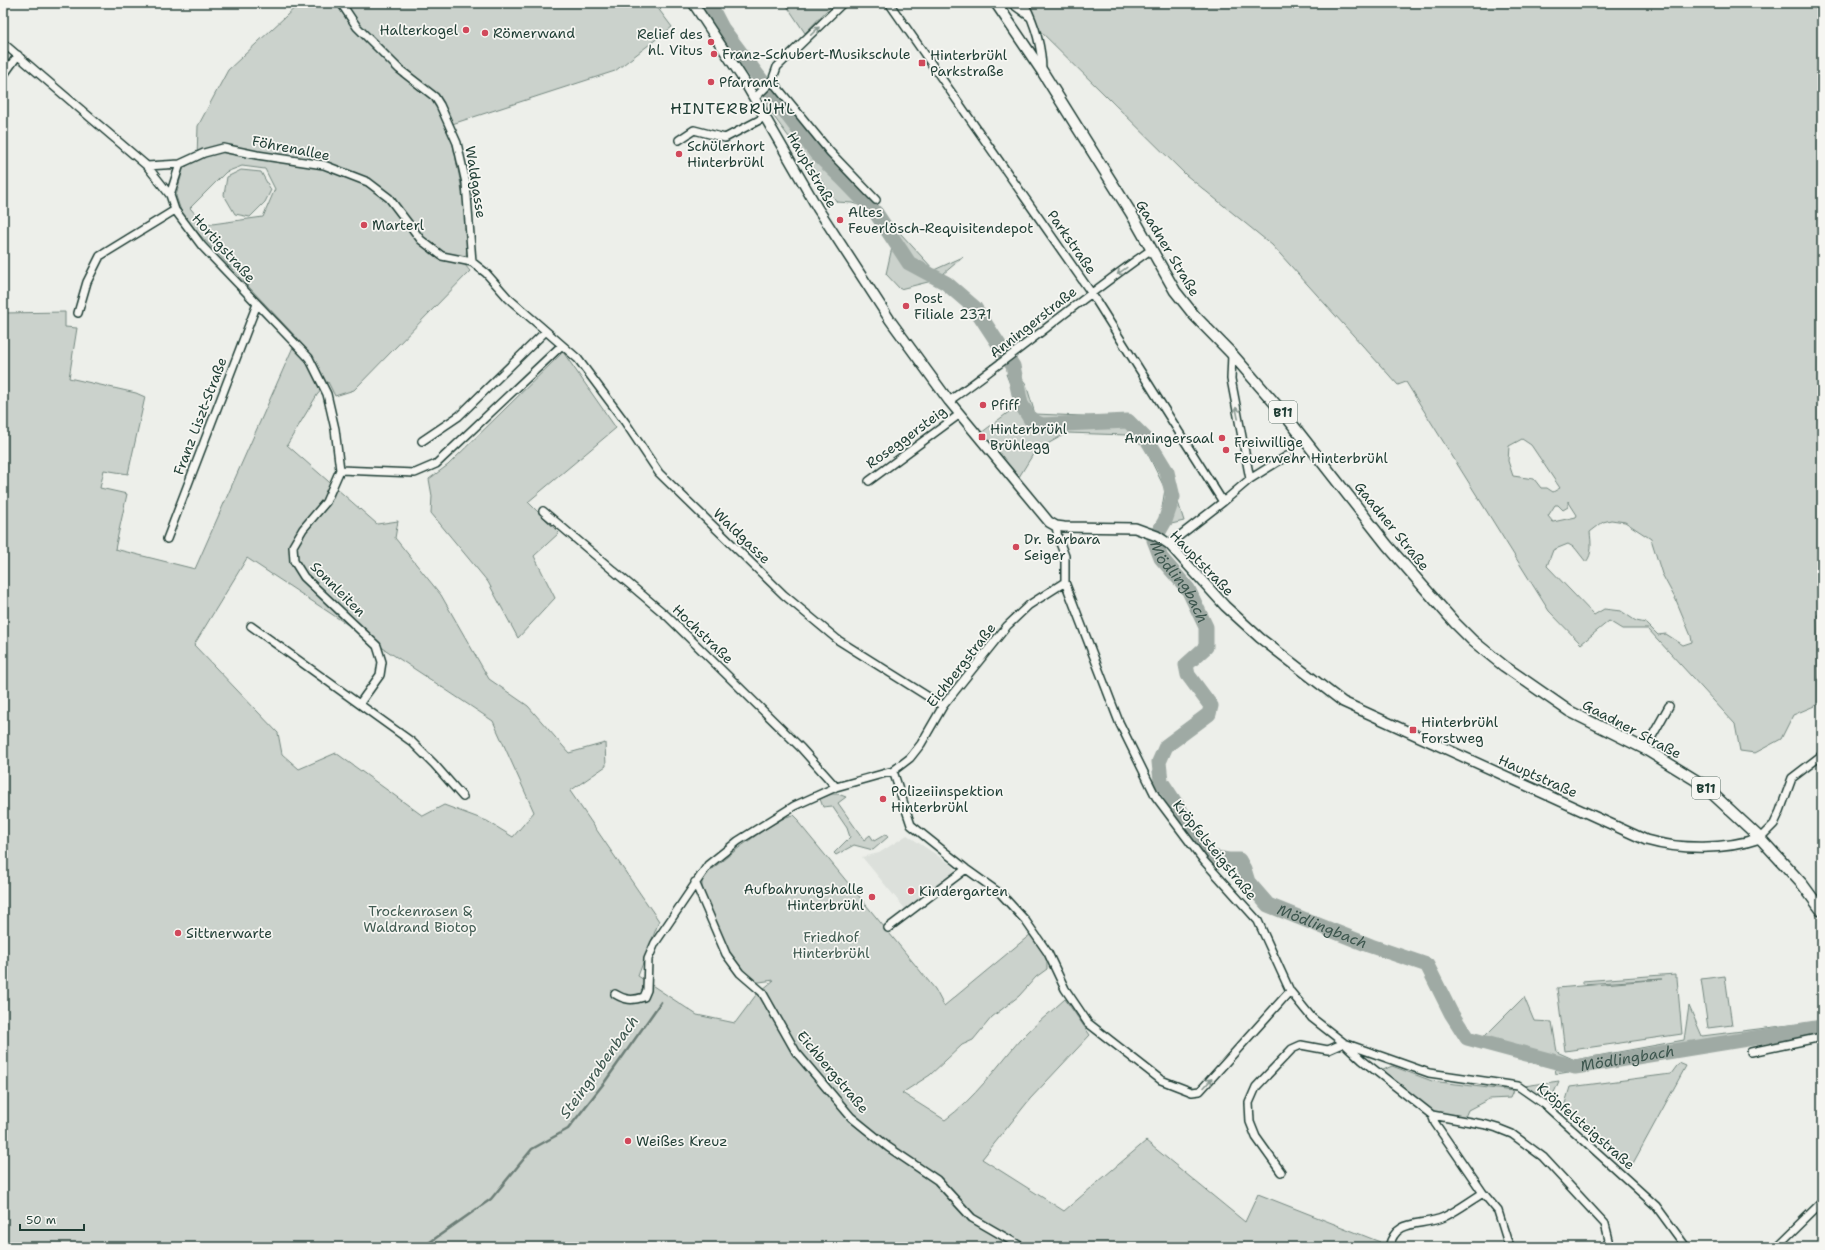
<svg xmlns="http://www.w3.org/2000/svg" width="1825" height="1250" font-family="'Shantell Sans',sans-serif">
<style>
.built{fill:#dce0db}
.green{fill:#cbd2cc;stroke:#758880;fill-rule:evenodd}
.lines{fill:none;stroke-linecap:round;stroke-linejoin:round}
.stream{stroke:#6c7e77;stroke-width:2.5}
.river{stroke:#9faaa4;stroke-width:15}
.minor-casing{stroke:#1f3d34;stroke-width:10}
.secondary-casing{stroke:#1f3d34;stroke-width:12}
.primary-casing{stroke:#1f3d34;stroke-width:13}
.minor{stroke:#f6f6f2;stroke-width:7}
.secondary{stroke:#f6f6f2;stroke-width:9}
.primary{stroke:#f6f6f2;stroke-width:10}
.oneway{stroke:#8a9a93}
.poi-dot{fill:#d1495b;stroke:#f6f6f2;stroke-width:1.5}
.labels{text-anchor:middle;stroke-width:3.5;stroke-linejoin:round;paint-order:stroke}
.shield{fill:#f6f6f2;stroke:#60746d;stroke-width:1}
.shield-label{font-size:13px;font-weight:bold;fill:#1f3d34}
.poi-label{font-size:14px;fill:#1f3d34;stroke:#f6f6f2;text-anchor:start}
.street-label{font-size:14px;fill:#1f3d34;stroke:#f6f6f2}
.park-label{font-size:14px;fill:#415b52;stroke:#f6f6f2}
.water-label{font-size:15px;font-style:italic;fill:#3f5850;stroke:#f6f6f2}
.quarter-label{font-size:16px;letter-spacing:1px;fill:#1f3d34;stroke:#f6f6f2}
</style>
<rect width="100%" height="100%" fill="#edefea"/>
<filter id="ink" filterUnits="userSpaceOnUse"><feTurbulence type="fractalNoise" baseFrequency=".025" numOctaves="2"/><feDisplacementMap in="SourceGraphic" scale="8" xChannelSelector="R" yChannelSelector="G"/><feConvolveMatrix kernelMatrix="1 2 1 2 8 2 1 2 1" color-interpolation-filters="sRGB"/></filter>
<g filter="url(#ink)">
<path class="built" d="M907,835L953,866L956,871L906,910L862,857L879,853Z"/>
<path class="green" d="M300,3H654L672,27L615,71L449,125C457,167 472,223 465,265L470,271L354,390L335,396L328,382L317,395L287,445L377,524L398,521L395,538L441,595L489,679L528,706L569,753L605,743L606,766L570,791L659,921L638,976L697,1015L735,1023L756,995L774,980L752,983L726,954L702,887V881L706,874C720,862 779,815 794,815L799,820L798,822L935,989L944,1006L1031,934L1047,958V969L1036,977L1019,996L992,1017L973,1040L962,1045L930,1075L902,1093L945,1120C975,1098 995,1069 1019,1041C1033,1026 1050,1013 1065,999L1090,1035L1030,1099L982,1159L1064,1211L1146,1141L1245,1222L1258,1194L1380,1242L1377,1247H3V313L65,312V327L77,328L69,378L136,393L145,397L128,474L104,470L100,488L127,494L115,549L195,569L297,338L183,217L176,196L183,169L197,158L198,126L228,70ZM242,166L265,169L275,189L263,217L205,225L190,208L226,172ZM247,558L493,721L534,812L513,837L487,821L444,805L423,816L336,753L299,769L282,754L278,733L194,645Z
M785,3H834L805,33Z
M1020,3H1822V615H1817L1819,704L1793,715L1781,739L1755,753L1740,751L1735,724L1648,629H1622L1609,621L1581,644L1549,611L1406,382L1398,385L1272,245L1186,175L1028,19ZM1522,439L1531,445L1560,488L1553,492L1547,488H1541L1534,479L1513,476L1508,461L1509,446ZM1568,501L1577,515L1576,517L1553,522L1548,516L1555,505H1558L1563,510L1568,507ZM1611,520L1625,522L1651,539L1662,574L1676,600L1691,636L1692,642L1683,645L1666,634L1658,635L1646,623L1636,621L1621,611L1604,609L1594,615L1547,566L1553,550L1568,544L1575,548L1586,562C1593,554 1591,542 1590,532L1603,522Z
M771,92L934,270L963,257L936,280L900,289L886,274L893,243L871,209L852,203L837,202L766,106Z
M241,170L261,172L271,190L265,202L250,217L235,214L224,195L227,177Z
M563,352L616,428L528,502L559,533L534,556L555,598L518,638L488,582L431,513L432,496L429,479L448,465Z
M1006,374L1019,375L1026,384L1035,414L1129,418L1152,449L1172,483L1184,521L1159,527L1165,489L1144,446L1127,435L1067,433L1035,451L1019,477L981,433L1018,405Z
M832,794H838L846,797L838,803L864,840L870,835L874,841L886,834L888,837L873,850L854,845L836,855L834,853L850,837L847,828L832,806L823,807L820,799Z
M1675,974V978H1677L1682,1034L1565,1051L1557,988L1662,979L1582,984V981Z
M1725,976L1732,1025L1708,1028L1701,979Z
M1524,997L1534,1021L1552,1022L1557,1052L1575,1060L1684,1040L1689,1006L1702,1036L1822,1021V1034L1556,1074L1553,1057L1484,1037Z
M1679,1063L1686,1066L1631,1167L1564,1107L1570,1087L1671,1074Z
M1392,1066L1432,1081L1513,1091L1510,1098L1489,1099L1468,1110L1465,1117L1438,1113L1420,1103L1381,1071Z
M1559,1081L1549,1104L1524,1086Z"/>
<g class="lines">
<path class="stream" d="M423,1247L491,1199L532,1149L568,1129L604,1083L661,1002"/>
<path class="river" id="s1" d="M709,3L722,28L816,153L841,177L876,213L909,263L946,283L975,308L1013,366L1021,404L1031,420L1042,425L1128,421L1148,441L1167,472L1173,497L1165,521L1154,540L1161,558L1188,589L1206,627V647L1186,665L1188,675L1211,706L1209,714L1166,746L1159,762L1161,781L1211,857L1228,860H1239L1244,869L1248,882L1268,905L1371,946L1427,965L1451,1013L1467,1038L1575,1067L1822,1027"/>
<g class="minor-casing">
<path id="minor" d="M341,3L357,27L399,69L435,97L440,105L457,143L466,183L472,262L486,273L508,298L578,359L625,422L659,473L784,595L838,640L943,706
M889,3L1092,294L1223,502
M1011,3L1030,17
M1024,3C1035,24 1042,48 1042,71
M3,43L147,166L170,195L175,210L202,246L309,358L327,394L335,429L340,470L326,502L303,529L293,546L294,561L304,577L377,646L382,662L380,675L360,703
M3,76L18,55
M772,81L830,152L876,200
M755,98L772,81L777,67L843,3
M679,140L694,130L725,138L765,117
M147,166L180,164L204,153L223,148L257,155L324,165L368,182L389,198L421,240L442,256L472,262
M170,195L180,164
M78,313L87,282L100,256L175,210
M1232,354L1231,379L1250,479
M949,401C1018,352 1083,297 1152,249
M422,441L459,416L546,331
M340,470L415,473L436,464L562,345
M869,481L960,414
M543,511L667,616L801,748L836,787
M1056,526L1058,538L1065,556V582L1119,722L1156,797L1204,861L1258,921L1290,991L1312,1018L1344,1043L1429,1073L1518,1086L1544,1104L1656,1206L1686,1247
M167,539L257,304
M1169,544L1223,502L1250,479L1287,456
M251,626L412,742L434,764L463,797
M1645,749L1669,706
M893,771L911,825L966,869L1001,894L1025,920L1048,953L1065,989L1088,1023L1161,1080L1192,1092L1200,1091L1290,991
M1760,838L1774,824L1780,811L1792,778L1822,755
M695,882L726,954L740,973L762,992L796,1052L851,1117L888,1147L937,1180L972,1218L1022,1247
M888,928L966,869
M615,994C625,1000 632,1001 644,997L647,990L648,959L655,943L708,865L738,841L794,806L836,787L893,771L910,758L921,744L943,706L1007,626L1029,605L1065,582
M1347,1046L1362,1060L1432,1115L1435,1123L1483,1193L1498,1211L1507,1240L1511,1247
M1751,1052L1822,1037
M1432,1115L1487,1125L1497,1128L1512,1134L1543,1157L1605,1224L1609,1240L1606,1247
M1281,1172L1256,1137L1250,1122L1249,1103L1256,1087L1292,1049L1301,1045L1328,1050L1344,1043
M1389,1247C1396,1217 1422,1227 1444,1217C1457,1211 1470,1201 1483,1193
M1776,1247L1822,1202"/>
</g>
<g class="secondary-casing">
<path id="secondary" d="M693,3L743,79L818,209L890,320L949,401L1049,522L1056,526L1064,527L1135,528L1157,536L1169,544L1225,606L1260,638L1343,702L1646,840C1681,850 1725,850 1760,838"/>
</g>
<g class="primary-casing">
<path id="primary" d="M996,3L1042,71L1131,213L1175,291L1194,315L1232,354L1285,415L1387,545L1455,623L1473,641L1504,666L1569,711L1645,749L1702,784L1760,838L1803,885L1822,911"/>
</g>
<use href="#minor" class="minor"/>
<use href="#secondary" class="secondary"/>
<use href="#primary" class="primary"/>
</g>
<defs><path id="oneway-shaft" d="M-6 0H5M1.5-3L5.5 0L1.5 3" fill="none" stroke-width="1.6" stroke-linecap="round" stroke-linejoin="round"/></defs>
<g class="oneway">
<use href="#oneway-shaft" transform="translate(815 31) rotate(-44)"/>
<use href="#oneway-shaft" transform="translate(1122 271) rotate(144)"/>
<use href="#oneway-shaft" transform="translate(1237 413) rotate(-101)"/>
<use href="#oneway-shaft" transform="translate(1208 1083) rotate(-48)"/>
</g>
</g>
<g class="poi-dot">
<circle cx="466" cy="30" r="4"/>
<circle cx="485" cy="33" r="4"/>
<circle cx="711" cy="42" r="4"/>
<circle cx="714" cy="54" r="4"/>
<rect x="918" y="59" width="8" height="8" rx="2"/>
<circle cx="711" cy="82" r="4"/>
<circle cx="679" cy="154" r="4"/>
<circle cx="840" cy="220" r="4"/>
<circle cx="364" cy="225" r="4"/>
<circle cx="906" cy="306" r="4"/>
<circle cx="983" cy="405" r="4"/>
<rect x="978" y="433" width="8" height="8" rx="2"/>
<circle cx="1222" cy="438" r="4"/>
<circle cx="1226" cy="450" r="4"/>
<circle cx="1016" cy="547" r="4"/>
<rect x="1409" y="726" width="8" height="8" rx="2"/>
<circle cx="883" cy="799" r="4"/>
<circle cx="911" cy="891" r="4"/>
<circle cx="872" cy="897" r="4"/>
<circle cx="178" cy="933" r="4"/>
<circle cx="628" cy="1141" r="4"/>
</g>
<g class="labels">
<g class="shield">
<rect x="1269" y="401" width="28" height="22" rx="3"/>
<rect x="1692" y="777" width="28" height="22" rx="3"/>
</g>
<g class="shield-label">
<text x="1283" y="417">B11</text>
<text x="1706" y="793">B11</text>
</g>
<g class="poi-label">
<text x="458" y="35" text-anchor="end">Halterkogel</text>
<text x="493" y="38">Römerwand</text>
<text x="703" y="39" text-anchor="end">Relief des<tspan x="703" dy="16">hl. Vitus</tspan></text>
<text x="722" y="59">Franz-Schubert-Musikschule</text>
<text x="930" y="60">Hinterbrühl<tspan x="930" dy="16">Parkstraße</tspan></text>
<text x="719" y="87">Pfarramt</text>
<text x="687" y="151">Schülerhort<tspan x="687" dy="16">Hinterbrühl</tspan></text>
<text x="848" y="217">Altes<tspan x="848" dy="16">Feuerlösch-Requisitendepot</tspan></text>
<text x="372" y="230">Marterl</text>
<text x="914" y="303">Post<tspan x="914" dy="16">Filiale 2371</tspan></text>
<text x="991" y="410">Pfiff</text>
<text x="990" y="434">Hinterbrühl<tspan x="990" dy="16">Brühlegg</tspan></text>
<text x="1214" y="443" text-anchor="end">Anningersaal</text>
<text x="1234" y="447">Freiwillige<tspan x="1234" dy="16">Feuerwehr Hinterbrühl</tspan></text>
<text x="1024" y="544">Dr. Barbara<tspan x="1024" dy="16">Seiger</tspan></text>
<text x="1421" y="727">Hinterbrühl<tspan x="1421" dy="16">Forstweg</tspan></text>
<text x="891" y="796">Polizeiinspektion<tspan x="891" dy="16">Hinterbrühl</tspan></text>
<text x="864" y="894" text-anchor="end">Aufbahrungshalle<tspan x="864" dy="16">Hinterbrühl</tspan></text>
<text x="919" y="896">Kindergarten</text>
<text x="186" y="938">Sittnerwarte</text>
<text x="636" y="1146">Weißes Kreuz</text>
</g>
<g class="street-label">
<text transform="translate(291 148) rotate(11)" y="5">Föhrenallee</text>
<text transform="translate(812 170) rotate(60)" y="5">Hauptstraße</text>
<text transform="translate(476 182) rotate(81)" y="5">Waldgasse</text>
<text transform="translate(1072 242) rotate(55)" y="5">Parkstraße</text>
<text transform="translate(224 248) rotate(48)" y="5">Hortigstraße</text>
<text transform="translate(1168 248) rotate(59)" y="5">Gaadner Straße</text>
<text transform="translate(1033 322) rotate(-38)" y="5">Anningerstraße</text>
<text transform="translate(200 416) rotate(-69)" y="5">Franz Liszt-Straße</text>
<text transform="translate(906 437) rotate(-36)" y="5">Roseggersteig</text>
<text transform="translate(1392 526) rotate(51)" y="5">Gaadner Straße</text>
<text transform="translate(742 536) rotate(44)" y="5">Waldgasse</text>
<text transform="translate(1202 563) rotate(46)" y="5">Hauptstraße</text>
<text transform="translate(338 589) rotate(45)" y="5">Sonnleiten</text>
<text transform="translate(703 634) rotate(44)" y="5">Hochstraße</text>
<text transform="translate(961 665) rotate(-52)" y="5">Eichbergstraße</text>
<text transform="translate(1632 729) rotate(28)" y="5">Gaadner Straße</text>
<text transform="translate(1538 776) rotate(24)" y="5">Hauptstraße</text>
<text transform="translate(1215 850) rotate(51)" y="5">Kröpfelsteigstraße</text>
<text transform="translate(833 1072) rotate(50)" y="5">Eichbergstraße</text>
<text transform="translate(1586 1126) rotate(41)" y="5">Kröpfelsteigstraße</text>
</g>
<g class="park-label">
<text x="420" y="916">Trockenrasen &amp;<tspan x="420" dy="16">Waldrand Biotop</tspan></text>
<text x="831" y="942">Friedhof<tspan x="831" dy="16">Hinterbrühl</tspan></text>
</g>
<g class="water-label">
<text dy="5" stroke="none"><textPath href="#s1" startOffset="822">Mödlingbach</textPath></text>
<text dy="5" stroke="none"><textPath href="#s1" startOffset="1301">Mödlingbach</textPath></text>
<text dy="5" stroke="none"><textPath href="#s1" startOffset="1661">Mödlingbach</textPath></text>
<text transform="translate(599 1067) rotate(-54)" y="5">Steingrabenbach</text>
</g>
<g class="quarter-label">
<text x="733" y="114">HINTERBRÜHL</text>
</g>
</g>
<rect width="1825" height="1250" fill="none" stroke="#f6f6f2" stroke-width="16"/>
<rect x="8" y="8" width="1809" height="1234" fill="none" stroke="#1f3d34" stroke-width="1.5" filter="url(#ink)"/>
<path d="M20 1224v6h64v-6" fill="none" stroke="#1f3d34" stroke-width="2"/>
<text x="26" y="1224" font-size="12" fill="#1f3d34" stroke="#f6f6f2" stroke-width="3" paint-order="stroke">50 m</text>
</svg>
